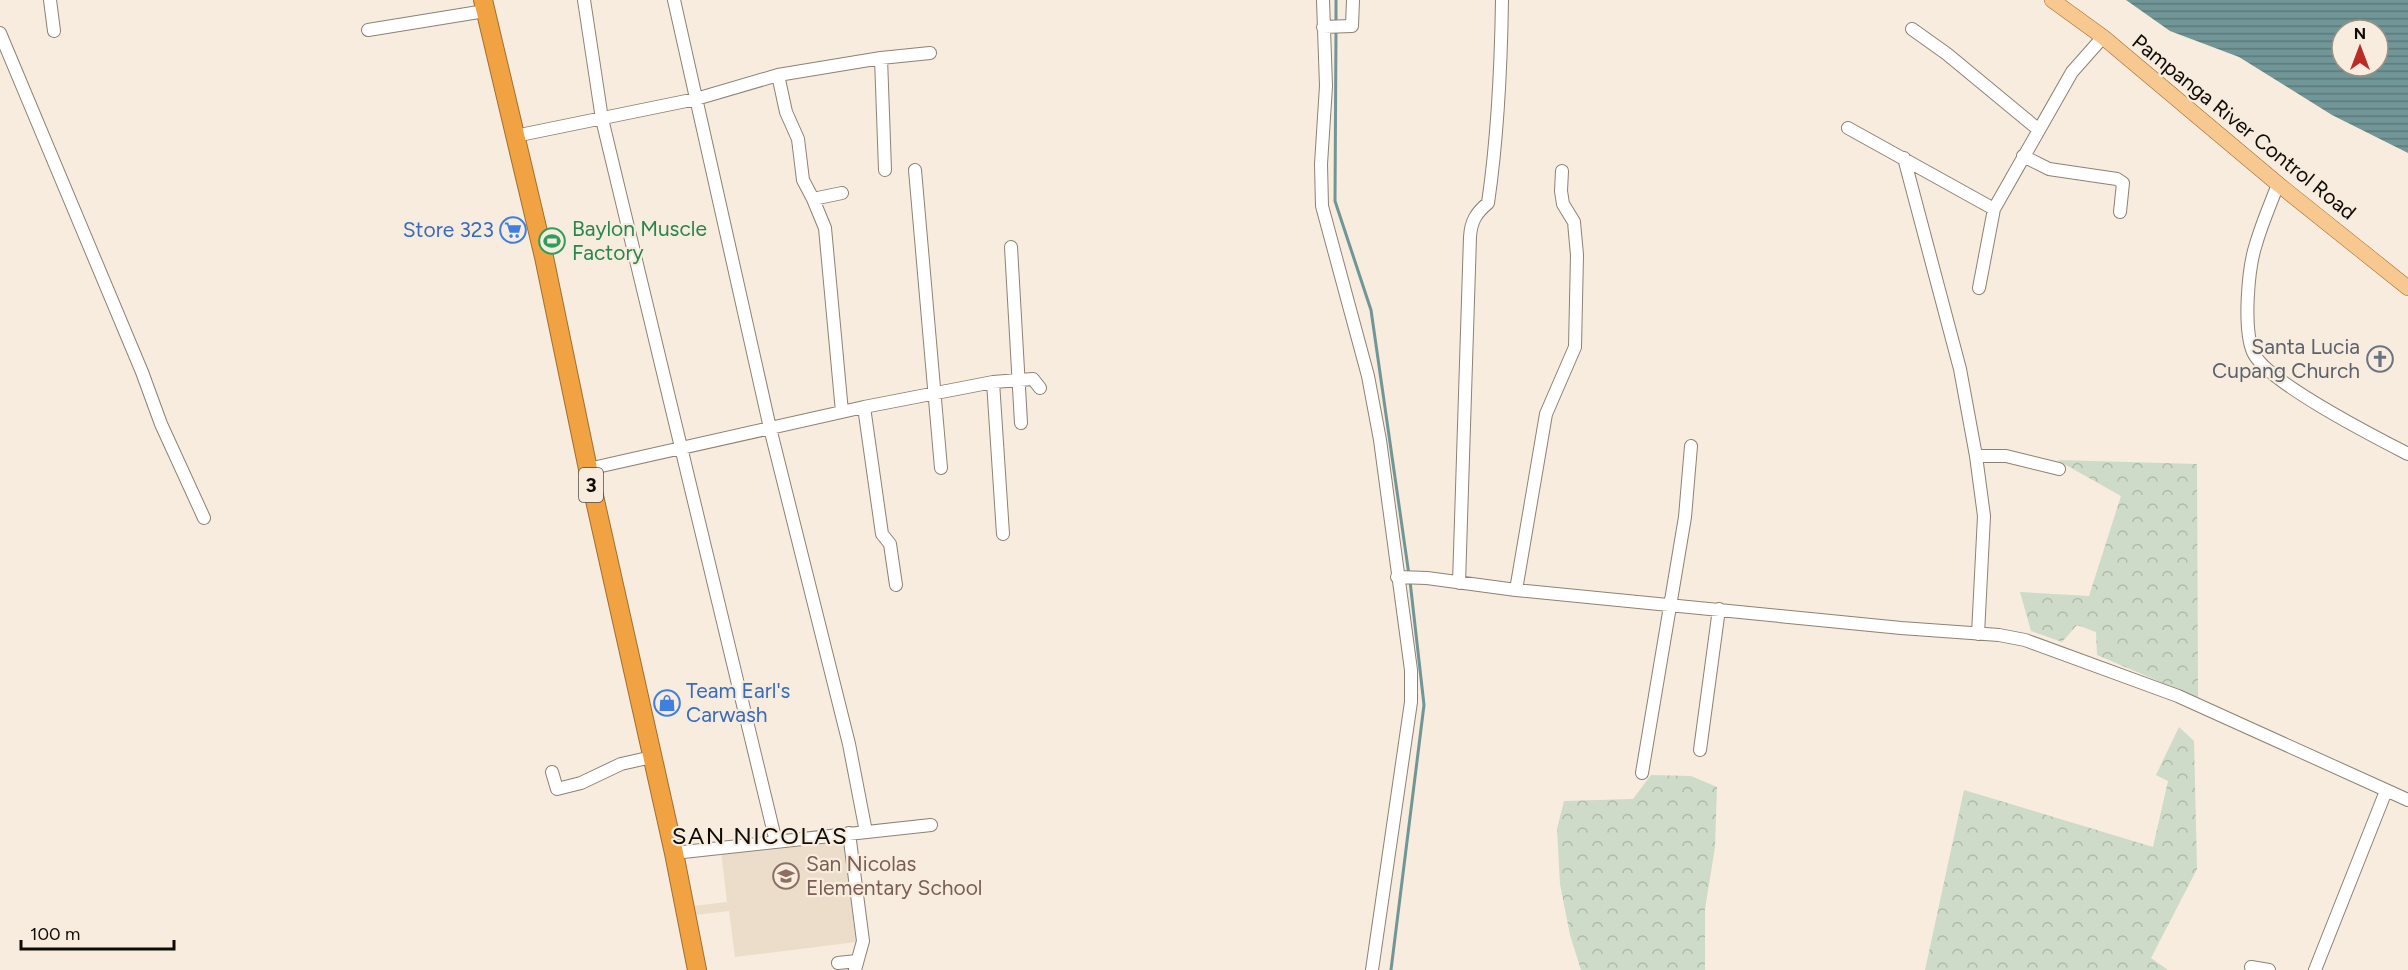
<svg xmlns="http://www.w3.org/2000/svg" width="2408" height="970" font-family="Figtree,sans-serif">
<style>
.education{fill:#ecddcb}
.forest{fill:url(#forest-crowns)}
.water{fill:url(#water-rules);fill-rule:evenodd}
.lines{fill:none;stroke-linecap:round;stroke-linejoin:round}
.stream{stroke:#719697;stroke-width:3}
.minor-casing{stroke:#8c8275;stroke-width:14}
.major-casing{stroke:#a26e2f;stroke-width:16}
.highway-casing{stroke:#a26e2f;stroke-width:20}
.minor{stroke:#fff;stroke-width:12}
.major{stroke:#f7c88f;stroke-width:15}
.highway{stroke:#f1a344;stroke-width:18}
.labels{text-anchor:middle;stroke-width:4.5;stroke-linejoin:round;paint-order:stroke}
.shield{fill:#f7ecdd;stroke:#554e47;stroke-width:1.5}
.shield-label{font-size:20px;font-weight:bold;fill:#0f0b07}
.street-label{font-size:21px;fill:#0f0b07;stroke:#f7ecdd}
.leisure-label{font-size:21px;fill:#27864d;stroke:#f7ecdd;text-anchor:start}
.shop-label{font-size:21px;fill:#366cbe;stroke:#f7ecdd;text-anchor:end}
.worship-label{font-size:21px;fill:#5b616d;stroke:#f7ecdd;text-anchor:end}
.education-label{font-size:21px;fill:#785e54;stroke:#f7ecdd;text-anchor:start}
.quarter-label{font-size:24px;letter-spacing:1.5px;fill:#0f0b07;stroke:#f7ecdd}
</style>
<defs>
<pattern id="forest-crowns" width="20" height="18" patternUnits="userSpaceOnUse" patternTransform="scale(1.5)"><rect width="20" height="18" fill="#cddbc8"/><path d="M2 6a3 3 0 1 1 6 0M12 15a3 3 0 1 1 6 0" fill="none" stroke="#afbbaa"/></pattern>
<pattern id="water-rules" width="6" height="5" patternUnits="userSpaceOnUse" patternTransform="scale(1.5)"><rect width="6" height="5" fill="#719697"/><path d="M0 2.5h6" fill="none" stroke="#5b7979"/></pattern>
</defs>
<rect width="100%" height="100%" fill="#f7ecdd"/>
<path class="education" d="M843,836L856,942L735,957L729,911L695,915L694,906L727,902L721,851Z"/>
<path class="forest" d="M2057,460L2197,464L2198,698L2097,655L2096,632L2077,625L2062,642L2031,631L2020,592L2089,596L2121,496Z
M2179,727L2194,741L2197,869L2151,958L2168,970H1925L1964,790L2153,847L2168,781L2156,775Z
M1651,775L1691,776L1717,787L1715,847L1705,909V970H1581L1570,935L1560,884L1557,829L1564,801L1633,799Z"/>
<path class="water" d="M2126,0H2408V153L2332,115L2239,57L2170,31ZM2342,30H2378V66H2342Z"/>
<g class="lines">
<path class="stream" d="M1336,22V0
M1336,29L1335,201L1371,310L1409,575
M1391,970L1424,705L1410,581"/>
<g class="minor-casing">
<path id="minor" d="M50,0L54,31
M584,0L602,119L776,842
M674,0L770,428L849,744L866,832
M1323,0L1326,86L1321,164L1322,206L1368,376L1380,440L1411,670V702L1372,970
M1323,27L1352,26L1353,0
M1912,29L1947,54L2039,130
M368,30L485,11
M0,33L142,372L161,424L204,518
M881,58L885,170
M778,75L786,112L798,139L803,180L813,199L842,193
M1848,128L1994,209
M515,136L696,99L778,75L881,58L930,53
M2023,156L2049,169L2117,179L2123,183L2120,212
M1904,158L1960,369L1976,456L1984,516L1978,634
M915,170L941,468
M2278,184C2271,203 2262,223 2256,244C2248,268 2243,328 2253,352C2265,381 2377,438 2408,454
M813,199L825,228L842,412
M1011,247L1021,423
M1979,288L1994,209L2072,72L2103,37
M993,382L1003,534
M864,407L882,534L890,544L896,585
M1976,456H2006L2059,469
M588,469L864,407L993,382L1033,379L1040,388
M1397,577L1427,578L1516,590L1901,628L1999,635L2025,640L2178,696L2408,800
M1459,583L1470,237C1471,221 1476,213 1488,203C1498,135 1501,68 1502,0
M1516,590L1546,414L1575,347L1577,255L1574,222L1563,204L1561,191L1562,171
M1700,750L1719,609
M552,772L557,789L581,783L621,764L652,757
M1642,773L1685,517L1691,446
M849,833L863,941L855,970
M674,853L931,825
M838,963L857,961
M2251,967L2269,970
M2315,970L2386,791"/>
</g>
<g class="major-casing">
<path id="major" d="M2052,0L2103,37L2278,184L2408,288"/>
</g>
<g class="highway-casing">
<path id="highway" d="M483,0L544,257L588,469L674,853L697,970"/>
</g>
<use href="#minor" class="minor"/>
<use href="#major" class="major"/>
<use href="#highway" class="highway"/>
</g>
<defs>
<g id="supermarket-ring" transform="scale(1.35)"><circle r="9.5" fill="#f7ecdd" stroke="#3f7fe0" stroke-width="1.5"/><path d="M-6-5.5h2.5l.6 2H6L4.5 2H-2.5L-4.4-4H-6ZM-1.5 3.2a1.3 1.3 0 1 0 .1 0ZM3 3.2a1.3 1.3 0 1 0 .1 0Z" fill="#3f7fe0"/></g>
<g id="stadium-ring" transform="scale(1.35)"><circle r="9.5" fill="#f7ecdd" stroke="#2e9e5b" stroke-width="1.5"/><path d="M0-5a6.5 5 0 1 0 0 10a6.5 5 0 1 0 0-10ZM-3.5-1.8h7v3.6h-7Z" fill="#2e9e5b"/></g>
<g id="church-ring" transform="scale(1.35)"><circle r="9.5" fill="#f7ecdd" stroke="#6b7280" stroke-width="1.5"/><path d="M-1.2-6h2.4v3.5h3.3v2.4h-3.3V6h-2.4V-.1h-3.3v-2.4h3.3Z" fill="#6b7280"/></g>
<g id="shop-ring" transform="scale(1.35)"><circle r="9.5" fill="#f7ecdd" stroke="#3f7fe0" stroke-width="1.5"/><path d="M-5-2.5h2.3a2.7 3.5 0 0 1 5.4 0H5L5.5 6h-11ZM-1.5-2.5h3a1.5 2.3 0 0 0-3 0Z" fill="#3f7fe0"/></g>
<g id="school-ring" transform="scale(1.35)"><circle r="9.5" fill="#f7ecdd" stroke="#8d6e63" stroke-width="1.5"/><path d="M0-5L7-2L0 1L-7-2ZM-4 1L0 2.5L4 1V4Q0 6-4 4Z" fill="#8d6e63"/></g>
</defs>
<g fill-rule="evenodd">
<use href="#supermarket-ring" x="513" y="230"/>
<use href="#stadium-ring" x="552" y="241"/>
<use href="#church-ring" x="2380" y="359"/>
<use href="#shop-ring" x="667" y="703"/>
<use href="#school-ring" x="786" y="876"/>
</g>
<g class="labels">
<rect class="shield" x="579" y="468" width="24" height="34" rx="4.5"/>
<g class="shield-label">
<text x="591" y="492">3</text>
</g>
<g class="street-label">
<text transform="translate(2244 127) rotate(39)" y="7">Pampanga River Control Road</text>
</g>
<g class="leisure-label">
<text x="572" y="236">Baylon Muscle<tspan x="572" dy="24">Factory</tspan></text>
</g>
<g class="shop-label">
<text x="494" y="237">Store 323</text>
<text x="686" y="698" text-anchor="start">Team Earl's<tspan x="686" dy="24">Carwash</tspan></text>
</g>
<g class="worship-label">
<text x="2360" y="354">Santa Lucia<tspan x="2360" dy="24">Cupang Church</tspan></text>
</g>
<g class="education-label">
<text x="806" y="871">San Nicolas<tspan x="806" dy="24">Elementary School</tspan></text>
</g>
<g class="quarter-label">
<text x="760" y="844">SAN NICOLAS</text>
</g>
</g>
<g transform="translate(2360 48)"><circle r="28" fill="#f7ecdd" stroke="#9a9287" stroke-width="1.5"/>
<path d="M0-4.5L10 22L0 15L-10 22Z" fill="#bb2c28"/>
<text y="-9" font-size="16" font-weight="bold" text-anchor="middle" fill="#0f0b07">N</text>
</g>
<path d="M21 940v9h153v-9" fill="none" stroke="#0f0b07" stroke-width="3"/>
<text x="30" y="940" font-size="18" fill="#0f0b07" stroke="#f7ecdd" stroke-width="4.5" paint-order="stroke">100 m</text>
</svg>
